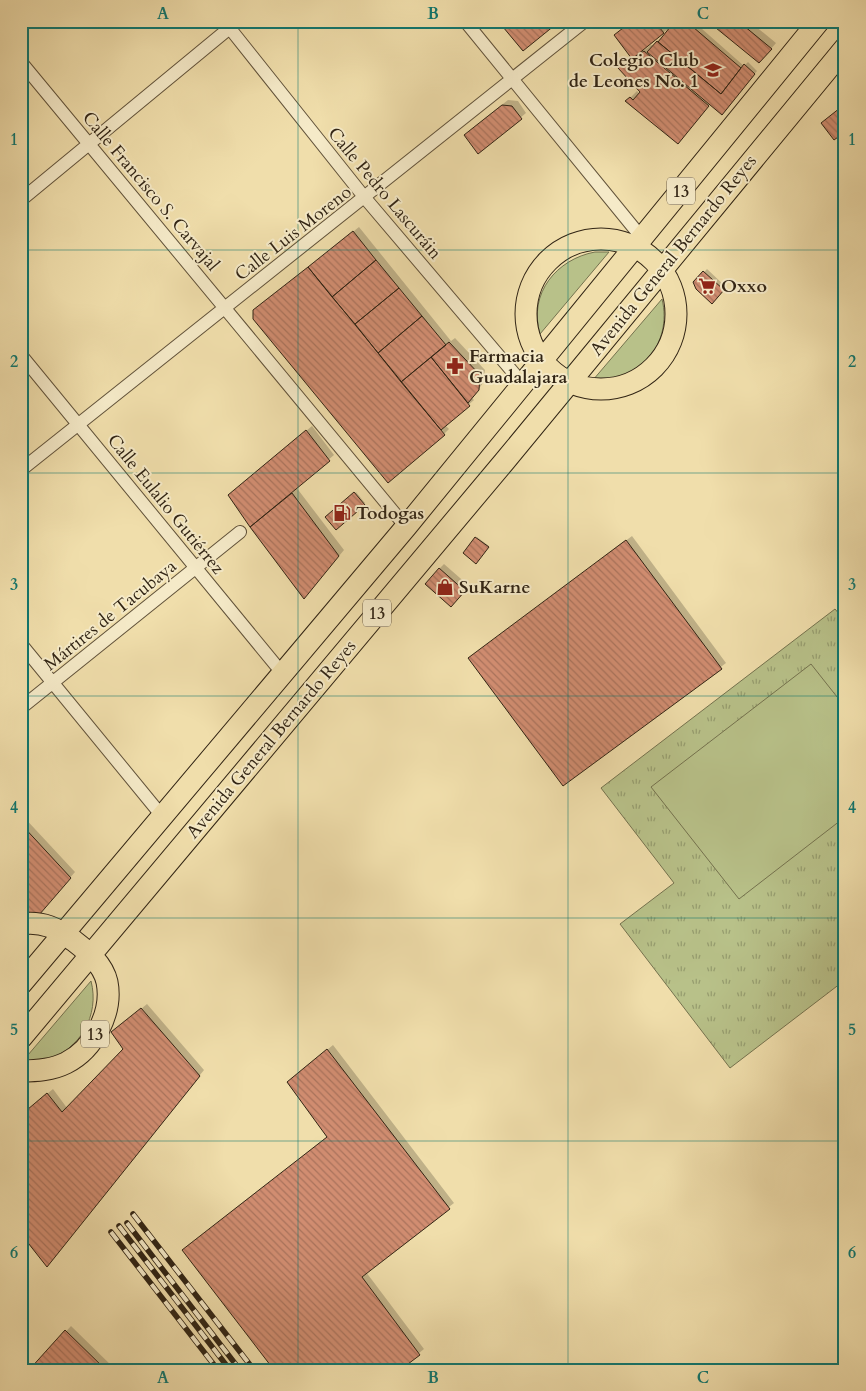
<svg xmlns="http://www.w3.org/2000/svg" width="866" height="1391" font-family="Cardo,serif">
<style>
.grass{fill:url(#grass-tufts);stroke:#74724e}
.garden{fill:#b8c189;stroke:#74724e}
.shadow{fill:#0003;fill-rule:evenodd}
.building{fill:url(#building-back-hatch);stroke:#312414}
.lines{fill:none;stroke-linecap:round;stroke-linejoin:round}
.minor-casing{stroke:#61523a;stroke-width:14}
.primary-casing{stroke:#312414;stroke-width:23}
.minor{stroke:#f5eac8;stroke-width:12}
.primary{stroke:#f0deab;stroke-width:21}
.rail-casing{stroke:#312414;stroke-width:5.5}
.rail{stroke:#f5eac8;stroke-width:4;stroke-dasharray:11;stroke-linecap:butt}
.grid{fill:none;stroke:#0f766e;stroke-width:1;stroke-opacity:0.55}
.labels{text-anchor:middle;stroke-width:4;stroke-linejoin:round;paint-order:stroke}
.shield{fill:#f5eac8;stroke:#6c5f4a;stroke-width:1}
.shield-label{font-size:16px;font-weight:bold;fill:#312414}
.poi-label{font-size:18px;font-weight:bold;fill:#312414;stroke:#f5eac8;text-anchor:start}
.street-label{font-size:18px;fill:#312414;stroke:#f5eac8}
.neatline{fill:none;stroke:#0f766e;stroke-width:2}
.grid-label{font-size:16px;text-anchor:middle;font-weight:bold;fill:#0f766e}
</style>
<defs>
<pattern id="grass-tufts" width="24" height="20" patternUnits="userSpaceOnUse" patternTransform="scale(1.25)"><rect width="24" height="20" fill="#b8c189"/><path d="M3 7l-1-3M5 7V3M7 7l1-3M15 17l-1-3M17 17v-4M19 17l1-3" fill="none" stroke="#969d6f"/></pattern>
<pattern id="building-back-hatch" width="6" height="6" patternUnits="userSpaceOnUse" patternTransform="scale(1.25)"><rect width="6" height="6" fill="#d18d71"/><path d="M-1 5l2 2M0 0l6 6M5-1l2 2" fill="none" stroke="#aa735c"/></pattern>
</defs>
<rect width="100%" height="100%" fill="#f0deab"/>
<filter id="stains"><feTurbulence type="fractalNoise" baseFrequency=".004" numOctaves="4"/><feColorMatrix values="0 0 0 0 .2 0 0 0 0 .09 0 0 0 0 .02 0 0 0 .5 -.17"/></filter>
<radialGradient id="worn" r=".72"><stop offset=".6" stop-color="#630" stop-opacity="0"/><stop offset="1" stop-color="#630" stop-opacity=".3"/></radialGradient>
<path class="grass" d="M835,609L845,621V980L730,1068L620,924L674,883L601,788Z"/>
<path class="garden" d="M595,252H609L540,334C528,293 557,259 595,252Z
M662,299C673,343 639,385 593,380Z
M811,664L845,707V817L739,899L651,787Z
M91,981C100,1015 80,1051 45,1060C38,1062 29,1062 22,1062Z"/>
<path class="shadow" d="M632,21H667L671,27L676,21H693L744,66L748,62L757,71L725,111L710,104L684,136L627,101L637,91L640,94L641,92L620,68L632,58ZM668,29L654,46L651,45L643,51L642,49Z
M722,21H749L776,43L764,57Z
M508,100L518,101L526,113L479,152L470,130Z
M359,227L451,341L455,338L485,370L483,383L472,398L474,400L445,425L449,429L444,434L260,306Z
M707,269L726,287L712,302L695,282Z
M312,426L334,455L296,487L344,550L304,598L230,495Z
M356,492L365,503L336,528L327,517Z
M632,536L726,663L564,785L470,658Z
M477,537L489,546L476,562L465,553Z
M444,564L468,585L456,600L439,569Z
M21,814L75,872L44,908L21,902Z
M147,1004L204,1070L51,1260L21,1115L53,1089L67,1108L125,1049L118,1028Z
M333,1045L454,1203L366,1272L424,1349L398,1370H276L328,1136L294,1077Z
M71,1326L116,1370H31Z"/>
<path class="building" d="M498,21H560L523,51Z
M632,21H663L659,27L664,33L632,59L614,35Z
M675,21H686L741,68L721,94L658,42Z
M721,21H738L772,49L759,63L716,28Z
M657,41L721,94L744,64L755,74L722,115L647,52Z
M644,51L709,106L678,144L625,101L630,97L633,100L640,92L618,68Z
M845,104V132L834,140L821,123Z
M502,105L512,106L522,119L478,154L464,135Z
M353,231L376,260L332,297L308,267Z
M376,260L399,288L355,324L332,297Z
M308,267L445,435L388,483L253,319V310Z
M703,271L724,290L712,304L696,289L693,282Z
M399,288L422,316L378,353L355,324Z
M422,316L446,345L401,382L378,353Z
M449,342L480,375L479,390L468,403L431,357Z
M431,357L470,406L441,430L401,382Z
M306,430L330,461L250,527L228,495Z
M354,492L365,505L336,530L325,517Z
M292,493L339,556L304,599L250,527Z
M475,537L489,547L476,564L463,553Z
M626,540L722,669L563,786L468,658Z
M439,568L465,591L451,607L425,584Z
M21,824L71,878L39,915L28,912L21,904Z
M141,1008L200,1076L47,1267L21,1234V1115L47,1093L62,1112L123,1049L111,1032Z
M327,1049L450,1209L362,1277L420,1355L400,1370H274L182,1250L327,1137L287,1082Z
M65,1330L106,1370H29Z"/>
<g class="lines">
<g class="minor-casing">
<path id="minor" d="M224,21L365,198L523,384
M465,21L642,238
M21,62L406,527
M21,200L238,21
M21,355L283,674
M21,470L585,21
M21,644L162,816
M21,708L240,532"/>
</g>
<g class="primary-casing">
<path id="primary" d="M526 314a75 75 0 1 1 150 0a75 75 0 1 1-150 0Z
M21,924C42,921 58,928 74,941C87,951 103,964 107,982C113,1012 94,1049 66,1063C52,1070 37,1071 21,1071
M21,984L406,527L819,21
M21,1038L504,462L845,48"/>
</g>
<use href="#minor" class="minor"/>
<use href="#primary" class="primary"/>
<g class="rail-casing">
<path id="rail" d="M133,1214L254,1370
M127,1223L240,1370
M119,1226L230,1370
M111,1232L218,1370"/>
</g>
<use href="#rail" class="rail"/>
</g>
<path class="grid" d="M298,21V1370M568,21V1370M21,250H845M21,473H845M21,696H845M21,918H845M21,1141H845"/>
<defs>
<g id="school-bare" transform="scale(1.35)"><path d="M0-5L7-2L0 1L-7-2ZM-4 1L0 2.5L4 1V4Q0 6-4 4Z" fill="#8f2418" stroke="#f5eac8" stroke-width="2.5" paint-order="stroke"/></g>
<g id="supermarket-bare" transform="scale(1.35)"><path d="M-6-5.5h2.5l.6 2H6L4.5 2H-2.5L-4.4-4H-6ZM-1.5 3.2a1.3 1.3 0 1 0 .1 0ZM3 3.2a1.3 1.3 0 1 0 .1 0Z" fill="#8f2418" stroke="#f5eac8" stroke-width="2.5" paint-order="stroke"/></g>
<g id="pharmacy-bare" transform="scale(1.35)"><path d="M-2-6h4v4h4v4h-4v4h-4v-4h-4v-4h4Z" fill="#8f2418" stroke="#f5eac8" stroke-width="2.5" paint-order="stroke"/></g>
<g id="fuel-bare" transform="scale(1.35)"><path d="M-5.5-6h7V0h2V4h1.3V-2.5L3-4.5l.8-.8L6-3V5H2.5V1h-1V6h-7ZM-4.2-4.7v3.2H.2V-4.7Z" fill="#8f2418" stroke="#f5eac8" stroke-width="2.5" paint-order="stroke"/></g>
<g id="shop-bare" transform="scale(1.35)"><path d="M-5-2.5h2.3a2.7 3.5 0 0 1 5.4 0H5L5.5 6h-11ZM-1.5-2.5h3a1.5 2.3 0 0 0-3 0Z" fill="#8f2418" stroke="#f5eac8" stroke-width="2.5" paint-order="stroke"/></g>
</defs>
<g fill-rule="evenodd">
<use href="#school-bare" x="713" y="70"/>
<use href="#supermarket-bare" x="707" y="286"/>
<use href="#pharmacy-bare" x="455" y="366"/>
<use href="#fuel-bare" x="342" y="513"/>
<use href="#shop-bare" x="445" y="587"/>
</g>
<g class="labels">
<g class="shield">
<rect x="667" y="177.5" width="28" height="27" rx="4"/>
<rect x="363" y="599.5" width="28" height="27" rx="4"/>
<rect x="81" y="1020.5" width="28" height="27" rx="4"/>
</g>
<g class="shield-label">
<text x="681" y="197">13</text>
<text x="377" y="619">13</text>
<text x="95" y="1040">13</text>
</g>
<g class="poi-label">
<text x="699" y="66" text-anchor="end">Colegio Club<tspan x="699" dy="21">de Leones No. 1</tspan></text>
<text x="721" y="292">Oxxo</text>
<text x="469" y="362">Farmacia<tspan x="469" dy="21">Guadalajara</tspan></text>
<text x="356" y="519">Todogas</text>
<text x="459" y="593">SuKarne</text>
</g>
<g class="street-label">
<text transform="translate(151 191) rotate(50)" y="6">Calle Francisco S. Carvajal</text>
<text transform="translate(385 193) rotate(50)" y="6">Calle Pedro Lascuráin</text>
<text transform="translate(293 233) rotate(-38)" y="6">Calle Luis Moreno</text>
<text transform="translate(673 255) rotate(-51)" y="6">Avenida General Bernardo Reyes</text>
<text transform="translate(166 504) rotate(51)" y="6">Calle Eulalio Gutiérrez</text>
<text transform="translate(110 615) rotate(-39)" y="6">Mártires de Tacubaya</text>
<text transform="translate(271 739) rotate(-50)" y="6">Avenida General Bernardo Reyes</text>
</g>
</g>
<rect width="866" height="1391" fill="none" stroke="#f0deab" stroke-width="55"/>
<rect x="28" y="28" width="810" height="1336" class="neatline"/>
<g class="grid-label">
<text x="163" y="19">A</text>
<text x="433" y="19">B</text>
<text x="703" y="19">C</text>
<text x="14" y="145">1</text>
<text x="852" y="145">1</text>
<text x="14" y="367">2</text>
<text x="852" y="367">2</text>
<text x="14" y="590">3</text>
<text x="852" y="590">3</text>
<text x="14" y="813">4</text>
<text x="852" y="813">4</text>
<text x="14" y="1035">5</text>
<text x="852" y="1035">5</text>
<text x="14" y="1258">6</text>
<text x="852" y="1258">6</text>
<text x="163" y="1383">A</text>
<text x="433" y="1383">B</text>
<text x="703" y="1383">C</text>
</g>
<rect width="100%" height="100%" filter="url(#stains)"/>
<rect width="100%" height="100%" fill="url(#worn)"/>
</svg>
